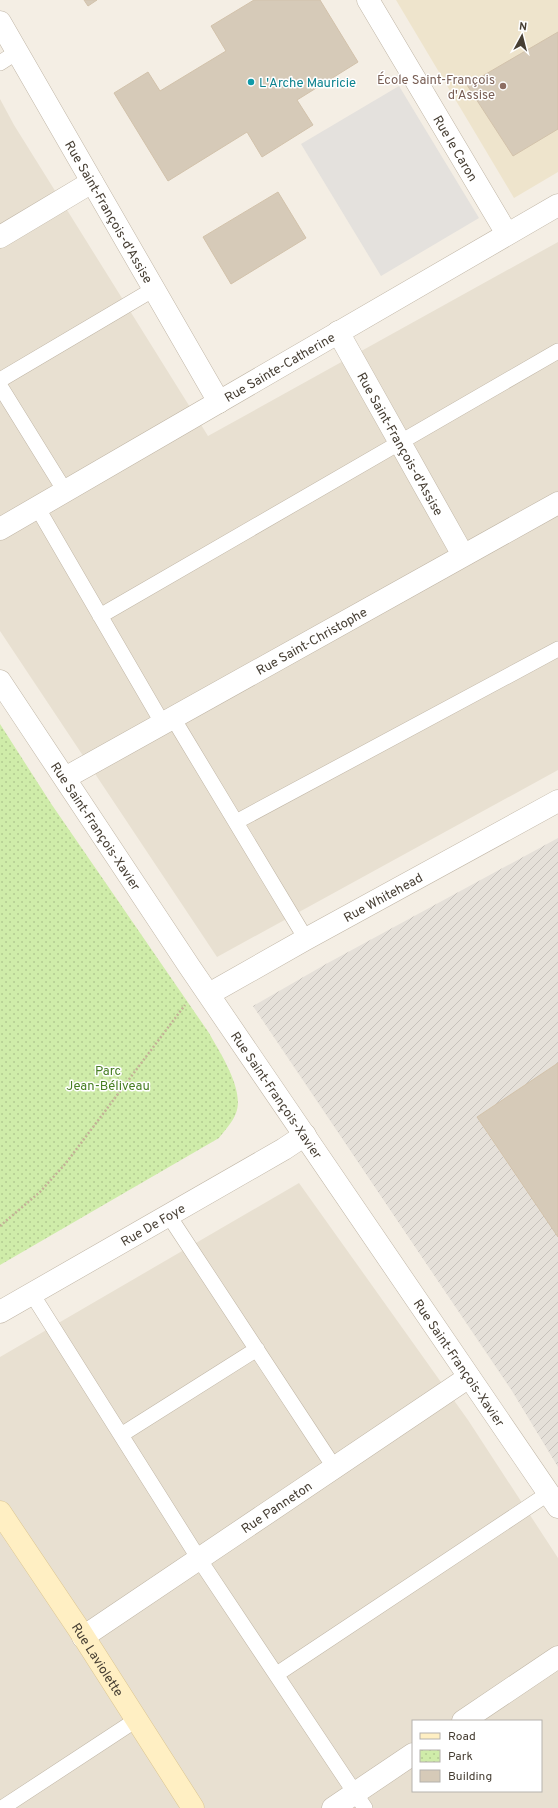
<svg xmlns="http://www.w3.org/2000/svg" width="558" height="1808" font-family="Overpass,sans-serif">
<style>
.residential{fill:#e8e0d1;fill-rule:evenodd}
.industrial{fill:url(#industrial-furrows)}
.education{fill:#eee4cc}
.park{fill:url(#park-dots)}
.parking{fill:#e4e1dd}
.building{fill:#d6cab8;stroke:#d2c2ab}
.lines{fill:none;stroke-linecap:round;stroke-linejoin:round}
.service-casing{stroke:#c0b6a6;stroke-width:16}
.minor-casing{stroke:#c0b6a6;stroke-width:23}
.secondary-casing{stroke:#dbc591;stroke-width:23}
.path{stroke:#c3b296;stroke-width:2.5;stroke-dasharray:2 2;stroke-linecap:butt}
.service{stroke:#fff;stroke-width:15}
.minor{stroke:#fff;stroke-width:22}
.secondary{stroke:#ffefc3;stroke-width:22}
.culture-dot{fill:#0f9aa8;stroke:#fff;stroke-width:1.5}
.education-dot{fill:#8d6e63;stroke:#fff;stroke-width:1.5}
.labels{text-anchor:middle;stroke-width:3;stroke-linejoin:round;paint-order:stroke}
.education-label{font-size:13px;fill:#785e54;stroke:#fff;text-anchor:end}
.culture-label{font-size:13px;fill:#0d838f;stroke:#fff;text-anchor:start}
.street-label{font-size:13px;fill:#463e33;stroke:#fff}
.park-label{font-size:13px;fill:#467d22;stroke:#fff}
</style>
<defs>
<pattern id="industrial-furrows" width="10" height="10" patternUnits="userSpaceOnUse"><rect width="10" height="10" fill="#e5e0d9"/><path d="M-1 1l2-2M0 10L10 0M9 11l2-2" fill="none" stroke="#c6c1bb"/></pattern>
<pattern id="park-dots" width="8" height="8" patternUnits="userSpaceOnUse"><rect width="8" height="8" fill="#cfeca9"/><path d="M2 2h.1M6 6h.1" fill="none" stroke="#b3cb92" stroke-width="1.8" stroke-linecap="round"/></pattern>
</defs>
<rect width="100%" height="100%" fill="#f4eee4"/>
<path class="residential" d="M0,99L14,125L208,436L558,242V770L217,957L0,631Z
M299,1183L468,1420L558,1558V1808H0V1357ZM413,1721H541V1791H413Z"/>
<path class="industrial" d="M558,838V1467L512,1391L253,1006L326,964Z"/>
<path class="education" d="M396,0H558V172L514,198Z"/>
<path class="park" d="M0,724L52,805L209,1033C220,1053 245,1090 236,1113C233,1122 224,1131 219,1138L0,1265Z"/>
<path class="parking" d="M399,86L479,218L381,276L301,144Z"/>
<path class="building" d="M84,0H97L88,6Z
M254,0H320L358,62L297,100L313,125L262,157L247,132L168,181L114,93L148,72L160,91L226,51L211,26Z
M558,32V129L513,156L467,85Z
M278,192L306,238L231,284L203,237Z
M558,1063V1237L477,1117Z"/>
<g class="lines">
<g class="service-casing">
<path id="service" d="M0,63L17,52
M0,380L154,289
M0,386L65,491
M37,507L163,724
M100,616L558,351
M173,718L306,939
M236,822L558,649
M169,1216L334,1467
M32,1294L199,1559L365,1808
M121,1435L257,1349
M277,1674L549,1493
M2,1808L136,1720"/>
</g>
<g class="minor-casing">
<g id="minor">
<path id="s1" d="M368,0L507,234"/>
<path id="s2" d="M0,22L219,402"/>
<path d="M0,237L92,182"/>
<path id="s3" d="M338,332L463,555"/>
<path id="s4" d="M0,529L558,205"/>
<path id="s5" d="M0,681L189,966L558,1507"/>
<path id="s6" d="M65,778L558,503"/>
<path id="s7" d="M209,994L306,939L558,801"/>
<path id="s8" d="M0,1312L284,1149L305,1135"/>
<path id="s9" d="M83,1637L469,1377"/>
<path d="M463,1721L558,1657"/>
<path d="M333,1808L413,1754"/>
</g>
</g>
<g class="secondary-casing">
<g id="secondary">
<path id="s10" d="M0,1512L78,1628L193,1808"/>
</g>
</g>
<path class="path" d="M0,1226L40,1192L66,1163L185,1005"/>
<use href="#service" class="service"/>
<use href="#minor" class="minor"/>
<use href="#secondary" class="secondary"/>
</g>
<circle class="culture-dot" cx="251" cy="82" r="4"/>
<circle class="education-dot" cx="503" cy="86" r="4"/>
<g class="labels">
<g class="education-label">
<text x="495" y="84">École Saint-François<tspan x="495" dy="15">d'Assise</tspan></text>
</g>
<g class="culture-label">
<text x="259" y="87">L'Arche Mauricie</text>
</g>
<g class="street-label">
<text dy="5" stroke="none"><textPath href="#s1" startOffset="172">Rue le Caron</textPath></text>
<text dy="5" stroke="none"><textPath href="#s2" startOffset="219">Rue Saint-François-d'Assise</textPath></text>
<text dy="5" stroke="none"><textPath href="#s4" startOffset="323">Rue Sainte-Catherine</textPath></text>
<text dy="5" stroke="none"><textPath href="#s3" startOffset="128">Rue Saint-François-d'Assise</textPath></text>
<text dy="5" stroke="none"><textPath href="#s6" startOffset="282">Rue Saint-Christophe</textPath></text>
<text dy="5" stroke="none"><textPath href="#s5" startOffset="174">Rue Saint-François-Xavier</textPath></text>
<text dy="5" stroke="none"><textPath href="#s7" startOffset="199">Rue Whitehead</textPath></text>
<text dy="5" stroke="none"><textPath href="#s5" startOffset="498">Rue Saint-François-Xavier</textPath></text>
<text dy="5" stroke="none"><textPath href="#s8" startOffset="176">Rue De Foye</textPath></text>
<text dy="5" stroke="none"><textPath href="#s5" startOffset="822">Rue Saint-François-Xavier</textPath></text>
<text dy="5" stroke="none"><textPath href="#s9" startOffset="233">Rue Panneton</textPath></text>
<text dy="5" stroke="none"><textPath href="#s10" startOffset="177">Rue Laviolette</textPath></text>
</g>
<g class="park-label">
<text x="108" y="1075">Parc<tspan x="108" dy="15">Jean-Béliveau</tspan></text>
</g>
</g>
<rect x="412" y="1720" width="130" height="72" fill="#ffffff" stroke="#b5b2ad"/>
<rect x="420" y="1733" width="20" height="6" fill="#ffefc3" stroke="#b5b2ad"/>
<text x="448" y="1740" font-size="12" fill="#463e33">Road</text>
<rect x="420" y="1750" width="20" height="12" fill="url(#park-dots)" stroke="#b5b2ad"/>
<text x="448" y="1760" font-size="12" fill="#463e33">Park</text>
<rect x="420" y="1770" width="20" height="12" fill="#d6cab8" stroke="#b5b2ad"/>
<text x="448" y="1780" font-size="12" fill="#463e33">Building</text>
<g transform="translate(522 36) rotate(7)" stroke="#ffffff" stroke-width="3" paint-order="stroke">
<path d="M0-3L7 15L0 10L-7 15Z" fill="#463e33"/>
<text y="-6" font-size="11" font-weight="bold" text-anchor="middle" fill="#463e33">N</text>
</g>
</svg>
